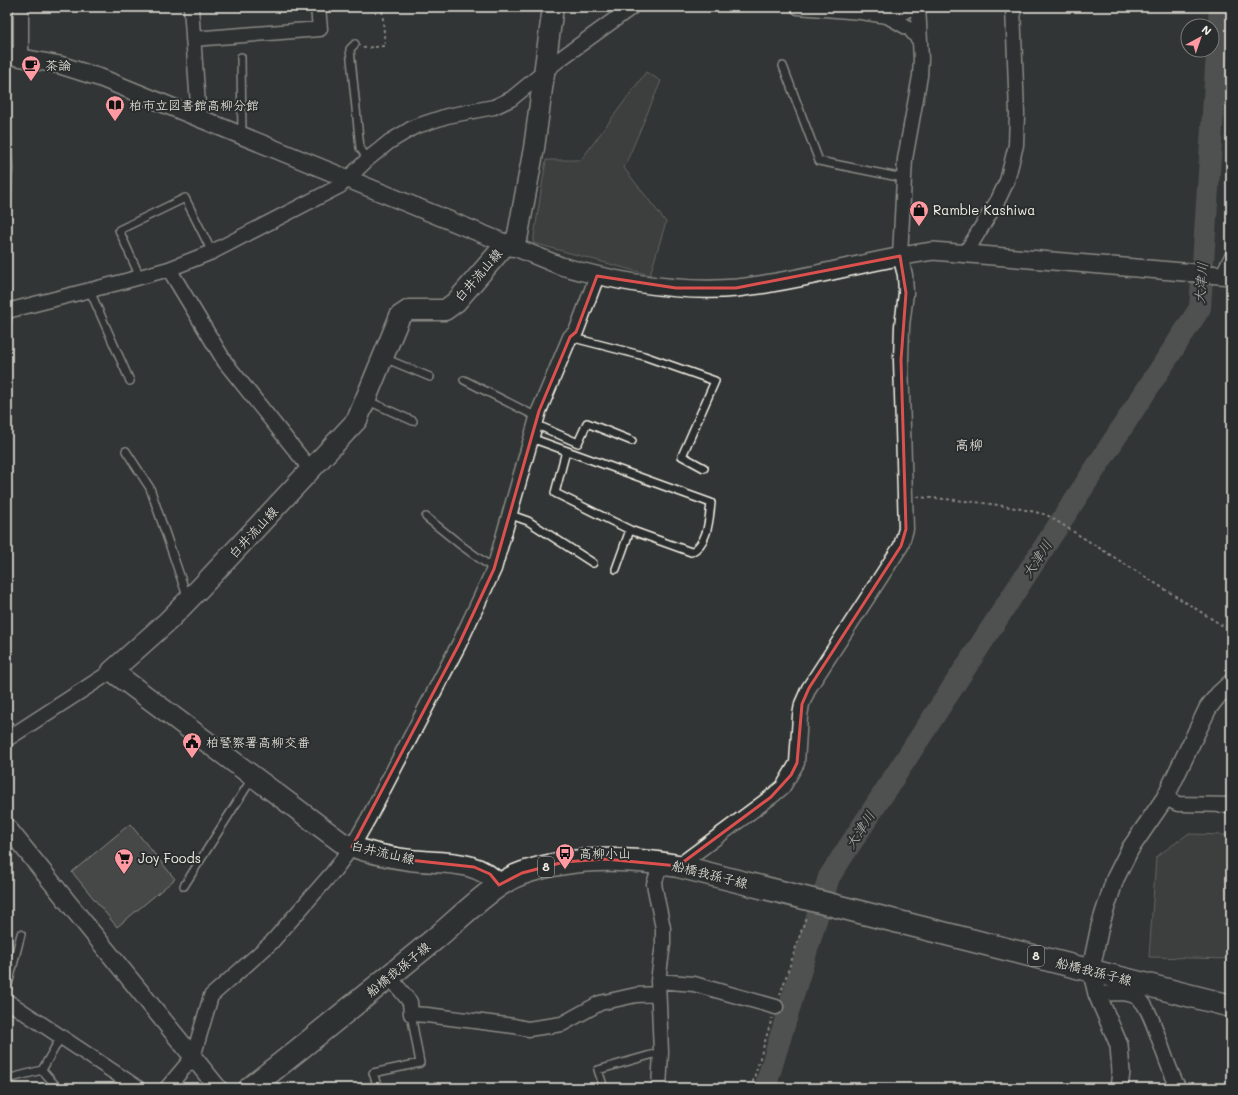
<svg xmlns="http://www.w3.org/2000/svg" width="1238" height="1095" font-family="Mali,'Klee One',sans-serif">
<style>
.green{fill:#4b4d4c;stroke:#a09f9a}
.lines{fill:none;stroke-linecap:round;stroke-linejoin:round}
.river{stroke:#727370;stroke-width:22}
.building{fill:#5f605f;stroke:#f4f1e8}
.service-casing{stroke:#f4f1e8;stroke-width:10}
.minor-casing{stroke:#f4f1e8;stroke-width:17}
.tertiary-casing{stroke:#f4f1e8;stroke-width:20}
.secondary-casing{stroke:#f4f1e8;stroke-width:23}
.primary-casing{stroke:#f4f1e8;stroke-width:25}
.path{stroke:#f4f1e8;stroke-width:2;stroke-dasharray:3 3;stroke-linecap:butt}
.service{stroke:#2a2d2e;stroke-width:7}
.minor{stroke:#2a2d2e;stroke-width:14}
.tertiary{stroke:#2a2d2e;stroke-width:17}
.secondary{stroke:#2a2d2e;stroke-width:20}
.primary{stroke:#2a2d2e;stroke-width:22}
.rail{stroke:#f4f1e8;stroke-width:3}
.marked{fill:none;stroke:#dc504e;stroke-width:3;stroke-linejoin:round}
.labels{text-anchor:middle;stroke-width:4;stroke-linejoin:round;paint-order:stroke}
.shield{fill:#2a2d2e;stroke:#b7b6b0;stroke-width:1}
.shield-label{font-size:12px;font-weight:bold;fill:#f4f1e8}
.poi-label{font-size:13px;fill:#f4f1e8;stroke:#2a2d2e;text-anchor:start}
.street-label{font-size:13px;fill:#f4f1e8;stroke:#2a2d2e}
.water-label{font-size:14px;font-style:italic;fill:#b3b2ac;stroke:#2a2d2e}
.neighbourhood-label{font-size:14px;fill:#f4f1e8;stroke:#2a2d2e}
</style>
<rect width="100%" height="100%" fill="#323535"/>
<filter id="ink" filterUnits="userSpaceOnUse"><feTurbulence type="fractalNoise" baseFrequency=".025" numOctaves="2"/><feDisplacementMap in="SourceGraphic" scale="8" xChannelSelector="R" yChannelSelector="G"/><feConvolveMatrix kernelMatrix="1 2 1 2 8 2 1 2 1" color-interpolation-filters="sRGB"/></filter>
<g filter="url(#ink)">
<path class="green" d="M646,72L661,81L624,168L666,222L650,275L533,243L546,160H581Z
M1188,834L1231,835V959L1149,957L1156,857Z"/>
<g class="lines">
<path class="river" d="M765,1088L829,877L1200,308L1220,7"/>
</g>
<path class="building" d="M130,824L175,879L117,927L72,872Z"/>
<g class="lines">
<g class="service-casing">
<path id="service" d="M355,44L350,49L360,148L368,159
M241,57L242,136
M783,66L819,161L903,178
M140,277L119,230L185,198L212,252
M90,291L130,381
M7,322L9,310
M570,337L644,356L715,381L682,456L704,468
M384,358L430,377
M464,380L537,417
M366,400L413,421
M535,424L578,443L587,423L632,441
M531,438L711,503C709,520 708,544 691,552L630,530L555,493L566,451
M126,451L150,488L188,599
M511,515L528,521L593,563
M426,517L462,546L494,569
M616,569L630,530
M184,886L253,777
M7,989L21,934
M42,1070L58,1088
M267,1077L274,1088
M7,1079L42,1070L61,1037
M378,1088L373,1073L420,1063L411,1014
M604,1088L598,1070L661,1052"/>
</g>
<g class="minor-casing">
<path id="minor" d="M191,7L199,119
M798,7L861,12L887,16L898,15L912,7
M887,16L910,29L920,41
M193,39L320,29L318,7
M21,57V7
M965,254L998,200L1007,181L1016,145L1017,114L1013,7
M169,269L225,362L311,470
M1222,276L1231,258
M7,311L122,282L169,269L212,252L340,186L368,159L389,142L414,127L447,116L494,107L511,99L560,59L632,7
M7,739L112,671
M1165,798L1178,804L1231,805
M678,866L771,797L783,787L797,763L800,716L802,704L809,688L901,546L906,529L901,360L902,326L906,293L905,275L900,256L905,159L920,76L921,59L918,7
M389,976L410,1002L411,1014L427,1015L514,1026L528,1029L562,1024L600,1003L636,995L658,994
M658,981L694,984L776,1007
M1097,994C1110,994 1128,990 1139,999C1154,1010 1165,1068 1179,1088
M7,1001L138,1088
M167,1088L193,1057L211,996L271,943L333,872L352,847L368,819L459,644L494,569L539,411L570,337L576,332L597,276
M659,1088L661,1052L658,981L663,944V928L654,884L661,863"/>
</g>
<g class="tertiary-casing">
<path id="tertiary" d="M7,55L60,65L101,78L561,266C617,282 677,293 737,288C803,281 867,260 933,251L1231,276
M7,827L218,1088
M1119,1088L1121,1072L1119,1045L1097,994L1091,969L1100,926L1115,879L1130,849L1165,798L1208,708L1219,694L1231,683"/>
</g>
<g class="secondary-casing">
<path id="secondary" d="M499,885C477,858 441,864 410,860C387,857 361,851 341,842L112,671L168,621L202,586L357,420L400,316L409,310H445L456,302L506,244L513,246L518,234L534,148L553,7"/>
</g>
<g class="primary-casing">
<path id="primary" d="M250,1088C313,1039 375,988 436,938C460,918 495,882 523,873C573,856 626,857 678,866L1231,1006"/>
</g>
<path class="path" d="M363,48L385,46L382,7
M917,497C960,500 1006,504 1047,515L1231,631
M780,995L806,917
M751,1088L772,1018"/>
<use href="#service" class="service"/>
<use href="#minor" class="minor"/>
<use href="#tertiary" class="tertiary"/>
<use href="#secondary" class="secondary"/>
<use href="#primary" class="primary"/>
<path class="rail" d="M7,49L12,169L7,259"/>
</g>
</g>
<path d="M0 0H1238V1095H0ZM900,256L906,293L901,360L906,529L901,546L809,688L802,704L797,763L791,775L771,797L678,866L605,859L564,862L522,873L499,885L490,874L474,867L409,860L352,847L459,644L494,569L539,411L570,337L576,332L597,276L676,288H736Z" fill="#323535" fill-opacity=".55" fill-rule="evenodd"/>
<path class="marked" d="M900,256L906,293L901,360L906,529L901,546L809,688L802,704L797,763L791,775L771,797L678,866L605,859L564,862L522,873L499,885L490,874L474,867L409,860L352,847L459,644L494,569L539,411L570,337L576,332L597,276L676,288H736Z"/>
<defs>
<g id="cafe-pin" transform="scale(1)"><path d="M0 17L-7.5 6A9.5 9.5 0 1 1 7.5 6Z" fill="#ff9aa2" stroke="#2a2d2e"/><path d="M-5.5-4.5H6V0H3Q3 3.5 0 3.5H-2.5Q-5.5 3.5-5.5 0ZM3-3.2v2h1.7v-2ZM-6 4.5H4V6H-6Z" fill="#111"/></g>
<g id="library-pin" transform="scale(1)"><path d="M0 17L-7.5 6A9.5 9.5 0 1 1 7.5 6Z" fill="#ff9aa2" stroke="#2a2d2e"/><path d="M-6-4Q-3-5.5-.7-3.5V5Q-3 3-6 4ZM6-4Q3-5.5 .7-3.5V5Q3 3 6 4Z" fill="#111"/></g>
<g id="shop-pin" transform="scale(1)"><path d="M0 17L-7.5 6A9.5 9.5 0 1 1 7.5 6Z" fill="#ff9aa2" stroke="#2a2d2e"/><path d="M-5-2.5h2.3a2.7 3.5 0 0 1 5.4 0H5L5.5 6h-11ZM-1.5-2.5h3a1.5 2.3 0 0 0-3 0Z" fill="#111"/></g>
<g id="civic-pin" transform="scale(1)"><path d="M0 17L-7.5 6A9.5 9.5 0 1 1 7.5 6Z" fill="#ff9aa2" stroke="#2a2d2e"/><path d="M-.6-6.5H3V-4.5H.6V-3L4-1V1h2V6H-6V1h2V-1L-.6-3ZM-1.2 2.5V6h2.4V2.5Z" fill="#111"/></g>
<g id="bus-pin" transform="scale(1)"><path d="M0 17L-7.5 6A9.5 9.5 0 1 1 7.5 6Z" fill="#ff9aa2" stroke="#2a2d2e"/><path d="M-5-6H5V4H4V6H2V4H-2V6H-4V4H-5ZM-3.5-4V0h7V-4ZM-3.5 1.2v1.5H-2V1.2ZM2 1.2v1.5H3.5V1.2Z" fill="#111"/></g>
<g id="supermarket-pin" transform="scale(1)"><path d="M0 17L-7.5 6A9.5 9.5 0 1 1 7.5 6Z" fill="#ff9aa2" stroke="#2a2d2e"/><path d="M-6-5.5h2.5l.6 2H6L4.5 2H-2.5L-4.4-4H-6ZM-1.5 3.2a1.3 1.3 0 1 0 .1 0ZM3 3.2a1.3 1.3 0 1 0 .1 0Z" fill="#111"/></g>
</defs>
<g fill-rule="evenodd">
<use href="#cafe-pin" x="31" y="65"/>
<use href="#library-pin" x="115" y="105"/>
<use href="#shop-pin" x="919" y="210"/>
<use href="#civic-pin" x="192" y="742"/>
<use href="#bus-pin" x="565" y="853"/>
<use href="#supermarket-pin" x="124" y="858"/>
</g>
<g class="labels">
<g class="shield">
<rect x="538" y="857" width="16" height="20" rx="3"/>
<rect x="1028" y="946" width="16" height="20" rx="3"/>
</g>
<g class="shield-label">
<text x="546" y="871">8</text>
<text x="1036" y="960">8</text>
</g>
<g class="poi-label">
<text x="45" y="70">茶論</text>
<text x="129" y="110">柏市立図書館高柳分館</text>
<text x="933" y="215">Ramble Kashiwa</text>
<text x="206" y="747">柏警察署高柳交番</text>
<text x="579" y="858">高柳小山</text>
<text x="138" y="863">Joy Foods</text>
</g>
<g class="street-label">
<text transform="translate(478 275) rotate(-49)" y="5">白井流山線</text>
<text transform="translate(253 532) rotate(-47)" y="5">白井流山線</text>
<text transform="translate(383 852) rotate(13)" y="5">白井流山線</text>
<text transform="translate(710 874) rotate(14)" y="5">船橋我孫子線</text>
<text transform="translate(398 969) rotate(-39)" y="5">船橋我孫子線</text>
<text transform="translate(1094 971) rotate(14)" y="5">船橋我孫子線</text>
</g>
<g class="water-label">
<text transform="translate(1201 283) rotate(-85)" y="5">大津川</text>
<text transform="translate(1037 559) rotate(-57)" y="5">大津川</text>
<text transform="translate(860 830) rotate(-57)" y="5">大津川</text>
</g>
<g class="neighbourhood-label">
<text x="969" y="450">高柳</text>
</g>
</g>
<rect width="1238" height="1095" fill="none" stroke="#2a2d2e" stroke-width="24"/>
<rect x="12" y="12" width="1214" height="1071" fill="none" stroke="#f4f1e8" stroke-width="1.5" filter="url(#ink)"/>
<g transform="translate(1200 38) rotate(40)"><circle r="19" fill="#2a2d2e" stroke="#7b7b78"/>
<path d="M0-3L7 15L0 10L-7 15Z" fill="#ff9aa2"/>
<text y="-6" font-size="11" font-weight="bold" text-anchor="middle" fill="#f4f1e8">N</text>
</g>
</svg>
